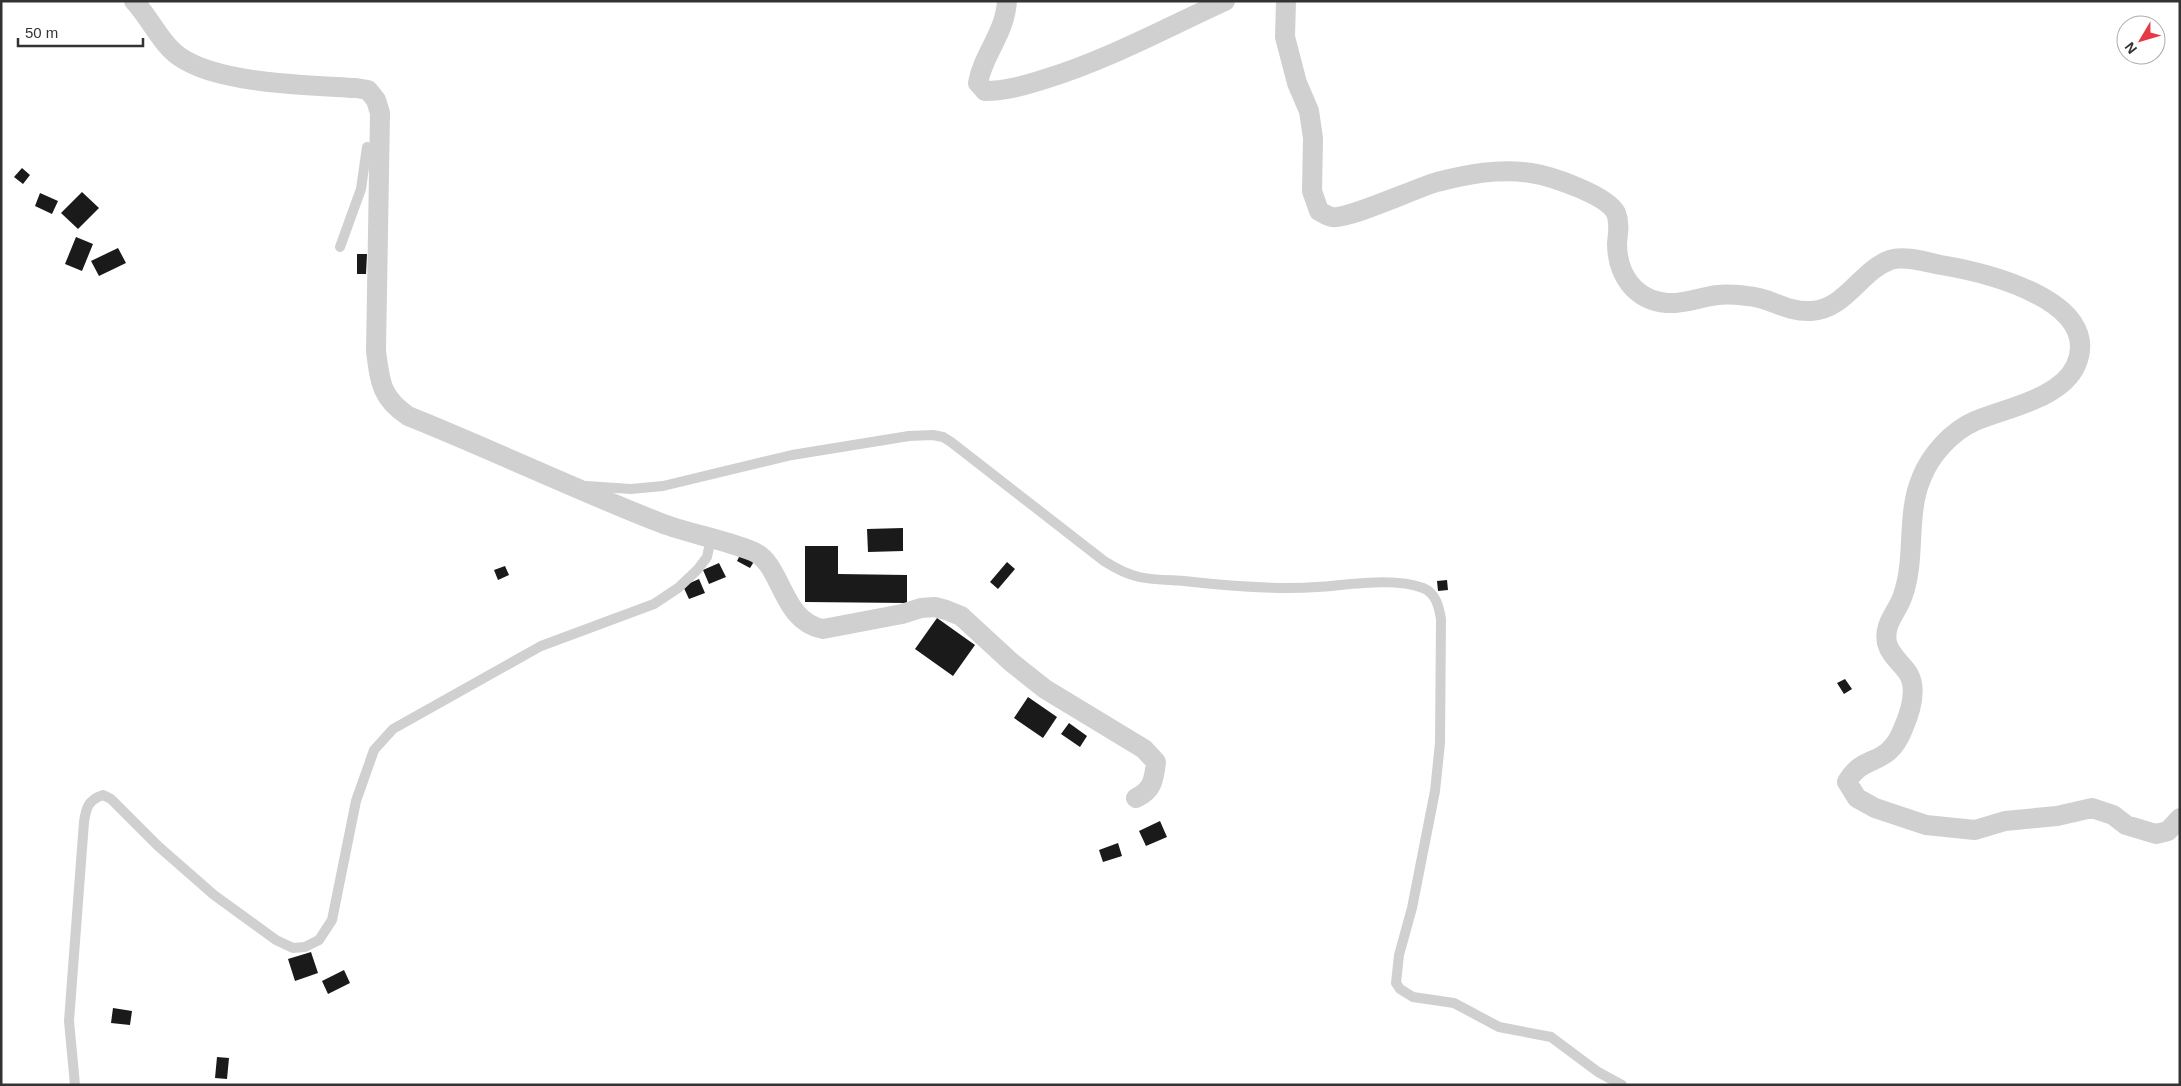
<svg xmlns="http://www.w3.org/2000/svg" width="2181" height="1086" font-family="Helvetica,sans-serif">
<style>
.building{fill:#1a1a1a}
.lines{fill:none;stroke-linecap:round;stroke-linejoin:round}
.service{stroke:#d0d0d0;stroke-width:10}
.minor{stroke:#d0d0d0;stroke-width:20}
</style>
<rect width="100%" height="100%" fill="#fff"/>
<path class="building" d="M22,168L30,175L23,184L14,177Z
M82,192L99,208L78,229L61,213Z
M40,193L58,201L52,214L35,206Z
M76,237L93,244L82,271L65,264Z
M118,248L126,263L99,276L91,261Z
M357,254H367L366,274H357Z
M903,528V551L868,552L867,529Z
M805,546H838V574L907,575V603L805,602Z
M741,553L755,560L750,568L737,561Z
M1007,562L1015,569L998,589L990,582Z
M719,563L726,577L709,584L703,570Z
M505,566L509,575L498,580L494,570Z
M699,579L705,593L689,599L683,586Z
M1447,580L1448,590L1438,591L1437,581Z
M937,618L975,645L953,676L915,649Z
M1845,679L1852,689L1844,694L1837,683Z
M1028,697L1057,717L1043,738L1014,718Z
M1069,723L1087,736L1080,747L1061,734Z
M1160,821L1167,837L1146,846L1139,831Z
M1118,843L1122,856L1103,862L1099,850Z
M311,952L318,973L295,981L288,959Z
M344,970L350,983L328,994L322,981Z
M113,1008L132,1011L130,1025L111,1023Z
M217,1057L229,1058L227,1079L215,1078Z"/>
<g class="lines">
<path class="service" d="M340,247L361,189L367,147L372,149L376,159
M586,486L631,489L663,486L792,455L909,436L933,435L943,437L951,442L1104,561C1115,568 1126,574 1139,577C1153,580 1169,580 1184,581C1228,586 1273,590 1317,587C1348,585 1394,577 1423,588C1436,593 1439,607 1441,619L1440,743L1435,791L1412,908L1399,955L1396,983L1400,989L1413,997L1454,1003L1499,1027L1551,1037L1598,1072L1622,1085
M75,1085L69,1021L84,822C86,808 88,800 103,795L111,799L158,846L214,895L276,940L293,948L305,947L319,940L332,920L356,801L374,750L393,729L541,646L654,604L678,588L698,569L707,557L711,538"/>
<path class="minor" d="M134,1C150,18 161,44 180,57C219,84 308,85 356,88L368,90L376,100L380,113L376,351C380,382 381,398 408,416C493,450 576,490 661,523C690,534 722,539 752,551C783,563 780,621 823,629L902,614L921,608L935,607L946,610L961,616L1011,662L1045,689L1144,749L1156,762C1154,779 1153,790 1136,798
M1007,1C1005,34 983,54 978,83L985,91C1006,91 1026,85 1045,79C1107,60 1166,28 1225,1
M1286,1L1285,37L1297,83L1309,111L1313,138L1312,191L1319,211C1323,213 1327,216 1332,217C1347,220 1416,188 1437,182C1468,174 1499,168 1531,173C1551,176 1607,195 1616,213C1620,223 1618,233 1617,243C1617,274 1634,300 1667,303C1685,304 1700,297 1718,295C1727,294 1738,295 1747,296C1770,297 1784,312 1811,311C1846,309 1860,271 1890,260C1904,255 1926,262 1941,265C1983,272 2104,300 2076,365C2061,399 2005,408 1975,421C1952,431 1930,455 1921,479C1906,515 1916,558 1903,595C1898,612 1883,623 1887,643C1890,655 1901,663 1908,673C1918,689 1910,713 1903,729C1887,769 1864,752 1847,782L1857,798L1875,808L1926,825L1975,830L2005,821L2057,816L2092,808L2113,815L2126,825L2156,834L2168,831L2180,818"/>
</g>
<rect width="2181" height="1086" fill="none" stroke="#333333" stroke-width="5"/>
<g transform="translate(2141 40) rotate(232)"><circle r="24" fill="#ffffff" stroke="#adadad"/>
<path d="M0-4L9 19L0 12L-9 19Z" fill="#e63946"/>
<text y="-8" font-size="14" font-weight="bold" text-anchor="middle" fill="#333333">N</text>
</g>
<path d="M18 38v8h125v-8" fill="none" stroke="#333333" stroke-width="2.5"/>
<text x="25" y="38" font-size="15" fill="#333333" stroke="#ffffff" stroke-width="4" paint-order="stroke">50 m</text>
</svg>
